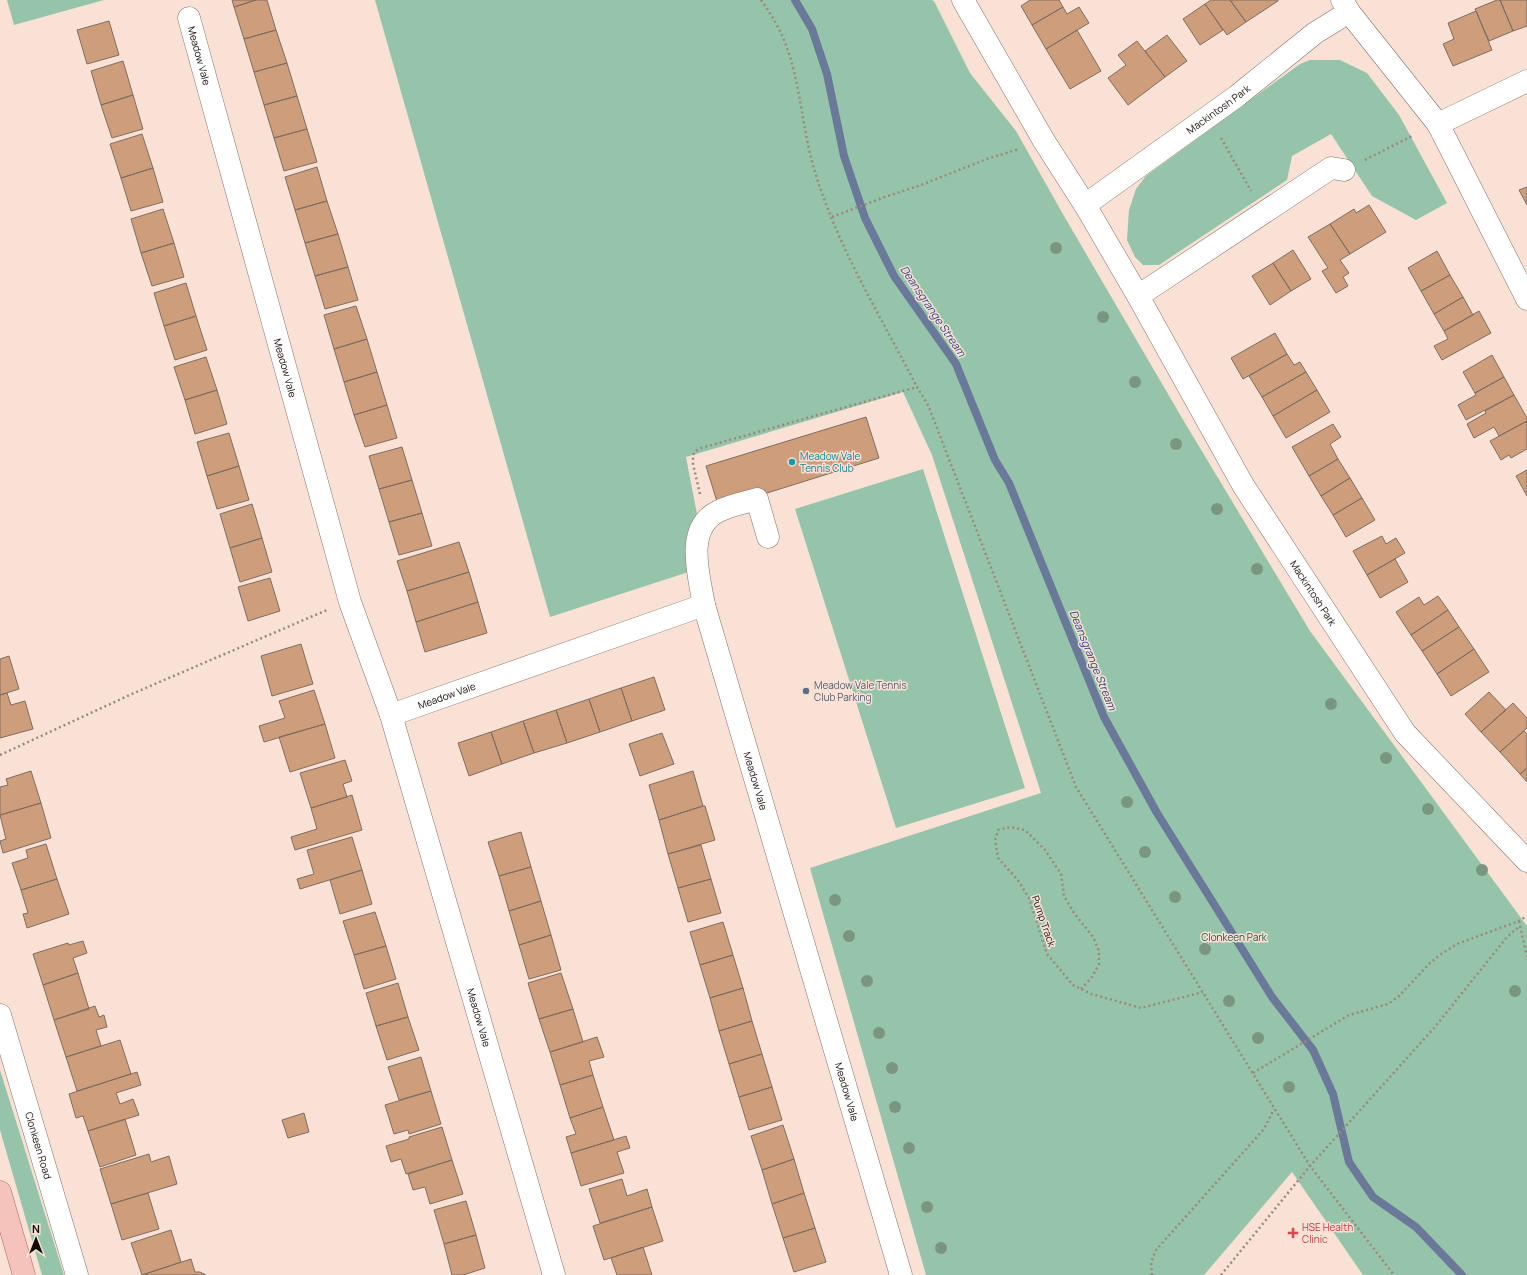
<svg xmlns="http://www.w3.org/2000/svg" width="1527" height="1275" font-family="Manrope,sans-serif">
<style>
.green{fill:#95c4aa}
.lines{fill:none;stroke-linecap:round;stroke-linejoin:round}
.stream{stroke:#6a7899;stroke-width:8}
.building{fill:#ce9d7b;stroke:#7f6d61}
.minor-casing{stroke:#847066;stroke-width:23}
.major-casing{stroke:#a2685f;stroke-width:23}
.path{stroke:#9a8880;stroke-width:2.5;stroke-dasharray:2 3;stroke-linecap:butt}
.minor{stroke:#fff;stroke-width:22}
.major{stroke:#f6c3bc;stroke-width:22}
.tree{fill:#7a9681}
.culture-dot{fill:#0f9aa8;stroke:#f9e1d6;stroke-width:1.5}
.service-dot{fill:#5c6f8a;stroke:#f9e1d6;stroke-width:1.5}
.health-dot{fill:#e0444e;stroke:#f9e1d6;stroke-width:1.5}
.labels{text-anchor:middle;stroke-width:3;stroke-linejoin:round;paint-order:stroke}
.street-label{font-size:10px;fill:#120a07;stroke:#f9e1d6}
.culture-label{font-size:10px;fill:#0d838f;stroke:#f9e1d6;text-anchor:start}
.service-label{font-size:10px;fill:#4e5e75;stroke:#f9e1d6;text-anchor:start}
.park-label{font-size:10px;fill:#13593c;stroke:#f9e1d6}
.health-label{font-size:10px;fill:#be3a42;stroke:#f9e1d6;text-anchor:start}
.water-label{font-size:11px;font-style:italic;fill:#2a427e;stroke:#f9e1d6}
</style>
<rect width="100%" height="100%" fill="#f9e1d6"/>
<path class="green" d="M7,0H104L14,25Z
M375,0H931L934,1L970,73L1016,131L1064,216L1182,418L1310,631L1527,926V1275H1363L1292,1172L1204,1275H926L810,868L1041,793L932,455L903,392L686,457L707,566L550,617Z
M1310,60H1340L1367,73L1399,115L1447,203L1416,220L1372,196L1331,134L1292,156L1287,180L1159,265H1143L1135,257L1127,240L1129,210L1136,189L1146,176L1300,64Z
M923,469L1025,788L896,828L795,509Z
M0,1070L64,1275H42L0,1130Z"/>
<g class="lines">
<path class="stream" d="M795,0L812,29L827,74L844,156L865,218L894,276L956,364L995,460L1009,483L1104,717L1157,813L1272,997L1313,1050L1333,1094L1349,1162L1373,1197L1416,1227L1462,1275"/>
</g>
<path class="building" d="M232,0H256L234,7Z
M256,0H267L276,30L244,39L234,7Z
M1030,0H1059L1063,7L1032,25L1021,6Z
M1211,0H1230L1246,22L1227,35L1205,4Z
M1230,0H1278V1L1246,22Z
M1497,0H1500L1513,31L1489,41L1475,9Z
M1500,0H1527V26L1513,31Z
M1205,4L1223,30L1200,45L1183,19Z
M1063,7L1067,14L1079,7L1089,23L1046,49L1032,25Z
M1476,11L1492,50L1453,66L1443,44L1454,39L1448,23Z
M109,21L119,55L87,64L77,30Z
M276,30L287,63L254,72L244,39Z
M1077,30L1101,71L1070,89L1046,49Z
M1167,35L1187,61L1165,77L1145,51Z
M1137,41L1165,77L1128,105L1108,78L1126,65L1118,55Z
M123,61L133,95L101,105L91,71Z
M287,63L297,96L264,105L254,72Z
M133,95L143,129L112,138L101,105Z
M297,96L307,129L274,138L264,105Z
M307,129L317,162L284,171L274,138Z
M142,134L153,168L121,178L110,144Z
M317,167L327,201L295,210L285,177Z
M153,168L163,202L131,211L121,178Z
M1527,187V205L1519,190Z
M327,201L338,234L305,243L295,210Z
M1369,205L1386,232L1350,254L1330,224L1354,209L1356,213Z
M163,209L174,243L141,253L131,219Z
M1330,224L1350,254L1340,260L1349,273L1343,277L1348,286L1336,293L1322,271L1328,268L1308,237Z
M338,234L348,267L315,276L305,243Z
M174,243L184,277L152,286L141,253Z
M1293,250L1311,279L1291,291L1273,263Z
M1437,251L1450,275L1421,291L1408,268Z
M1273,263L1291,291L1270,305L1252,276Z
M348,267L358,300L325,309L315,276Z
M1450,275L1463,297L1434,314L1421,291Z
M186,283L196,316L164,326L154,293Z
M1463,297L1473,315L1444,331L1434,314Z
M356,306L367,339L334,349L324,315Z
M1479,311L1491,333L1442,360L1434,346L1448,339L1444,331Z
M196,316L207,350L175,360L164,326Z
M1275,333L1287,354L1243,379L1231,358Z
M367,339L377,372L344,382L334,349Z
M1287,354L1294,365L1300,362L1306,372L1262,397L1249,376Z
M1492,355L1504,377L1475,393L1463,372Z
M206,357L217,390L185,400L174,367Z
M377,372L387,405L354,415L344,382Z
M1306,372L1317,390L1273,416L1262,397Z
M1504,377L1514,395L1466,420L1458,405L1476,395L1475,393Z
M217,390L227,424L195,434L185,400Z
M1317,390L1330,412L1286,438L1273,416Z
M1514,395L1527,418V421L1499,436L1494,427L1474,438L1467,424L1486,413L1485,411Z
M387,405L397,438L365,447L354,415Z
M866,417L879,458L719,508L706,466Z
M1527,421V449L1511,458L1509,455L1501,460L1490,441Z
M1333,424L1341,437L1330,444L1338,459L1309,476L1292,447Z
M229,433L239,466L207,476L197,442Z
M402,447L412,480L379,489L369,456Z
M1338,459L1350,478L1321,496L1309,476Z
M239,466L249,500L217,509L207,476Z
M1527,470V496L1516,476Z
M1350,478L1362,498L1333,515L1321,496Z
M412,480L422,513L389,522L379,489Z
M1362,498L1375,520L1346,537L1333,515Z
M252,504L262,538L230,548L220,514Z
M422,513L432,546L399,555L389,522Z
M1382,536L1386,544L1396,538L1405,553L1367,575L1353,551Z
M262,538L272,572L240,582L230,548Z
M459,542L469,572L407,591L397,561Z
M1395,559L1408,582L1380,598L1367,575Z
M469,572L478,602L416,622L407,591Z
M270,578L280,611L248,621L238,587Z
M1438,596L1448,610L1411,635L1396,612L1419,597L1424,605Z
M478,602L487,633L425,652L416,622Z
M1448,610L1459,627L1422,651L1411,635Z
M1459,627L1474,649L1437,674L1422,651Z
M301,644L313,684L272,696L261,656Z
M1474,649L1489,672L1451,696L1437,674Z
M9,656L19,689L0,695V659Z
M654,677L665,710L632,721L621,688Z
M621,688L632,721L600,732L589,699Z
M314,690L325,724L264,742L259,726L285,718L279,701Z
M1489,692L1506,710L1481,732L1465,714Z
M7,693L11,705L25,701L33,729L0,738V695Z
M589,699L600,732L567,743L556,710Z
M1513,703L1527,718V728L1500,752L1481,732Z
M556,710L567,743L534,753L523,721Z
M523,721L534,753L502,764L491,732Z
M325,724L335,758L290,772L279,737Z
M1524,731L1527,734V768L1520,774L1500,752Z
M491,732L502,764L469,776L458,743Z
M662,733L674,764L640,776L629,744Z
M345,760L352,781L343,784L347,797L311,808L300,773Z
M1527,768V782L1520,774Z
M31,771L41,803L0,815V787L8,785L6,779Z
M693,771L703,806L659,820L649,785Z
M352,795L362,830L295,850L291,837L317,829L311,808Z
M41,803L51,838L3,853L0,841L6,839L0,815Z
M703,806H705L715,840L668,854L659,820Z
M521,832L531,867L499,876L488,842Z
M352,837L362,870L300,889L297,879L314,874L307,850Z
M46,844L57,879L21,890L12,863L28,858L26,850Z
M701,845L711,879L678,888L668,854Z
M531,867L541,901L509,911L499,876Z
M362,870L372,904L340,914L330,880Z
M57,879L69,914L27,928L23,914L28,913L21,890Z
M711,879L721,913L688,922L678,888Z
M541,901L551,935L519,945L509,911Z
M375,912L386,946L354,955L343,921Z
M723,922L733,955L700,965L690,932Z
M551,935L561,970L529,979L519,945Z
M83,941L87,953L73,958L78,973L43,985L33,954L68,943L69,945Z
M386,946L396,979L364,989L354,955Z
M733,955L743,988L710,998L700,965Z
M78,973L89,1009L54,1020L43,985Z
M561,973L573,1009L539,1019L528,983Z
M398,983L408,1017L376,1026L366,993Z
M743,988L752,1021L719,1031L710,998Z
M95,1006L99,1017L104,1015L107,1027L96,1030L101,1046L66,1057L54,1020Z
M573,1009L583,1042L550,1052L539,1019Z
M408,1017L419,1050L387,1060L376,1026Z
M752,1021L762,1054L729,1064L719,1031Z
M597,1037L604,1057L589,1061L593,1075L560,1085L550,1052Z
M120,1040L131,1074L77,1091L66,1057Z
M762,1054L772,1087L739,1097L729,1064Z
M421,1057L431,1091L399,1100L388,1067Z
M137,1072L141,1085L116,1093L120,1104L133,1099L139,1115L88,1131L83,1116L76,1118L69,1094Z
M593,1075L603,1107L570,1118L560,1085Z
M772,1087L782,1120L749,1130L739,1097Z
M431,1091L441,1124L409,1134L408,1130L394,1134L385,1105Z
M603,1107L614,1140L571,1153L566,1137L576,1134L570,1118Z
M304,1113L309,1132L288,1138L282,1120Z
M125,1119L136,1155L100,1167L88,1131Z
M783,1125L794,1159L762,1170L751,1136Z
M442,1127L452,1160L406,1174L401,1159L391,1162L386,1146L409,1139V1137Z
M626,1136L630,1148L617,1152L624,1173L581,1186L571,1153Z
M149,1154L151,1162L169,1156L177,1184L111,1204L100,1169Z
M794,1159L804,1193L772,1204L762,1170Z
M452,1160L463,1194L430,1204L425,1187L413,1190L408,1174Z
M622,1179L627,1196L647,1189L652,1207L600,1223L589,1189Z
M148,1193L159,1229L122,1240L111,1204Z
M804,1193L815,1228L783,1238L772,1204Z
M466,1201L476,1235L444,1244L434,1210Z
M652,1207L663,1241L604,1260L593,1226Z
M815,1228L826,1262L794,1272L783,1238Z
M171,1230L181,1262L142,1275L131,1243Z
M476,1235L485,1268L463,1275H452L444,1244Z
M643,1247L652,1275H617L611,1258Z
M191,1259L195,1272H200L206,1275H142Z"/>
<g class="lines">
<g class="minor-casing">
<g id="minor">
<path id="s1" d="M963,0L1044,141L1085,205L1138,296L1243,485L1405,733L1527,861"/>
<path d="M1342,0L1349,12L1438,124L1527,299"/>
<path id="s2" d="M189,18L350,602L391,715L554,1275"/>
<path d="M1438,124L1527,81"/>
<path id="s3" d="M1085,205L1237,96L1315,33L1349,12"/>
<path d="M1138,296L1331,168L1344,170"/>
<path d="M704,605C699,576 684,527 719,511C731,505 744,503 757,499L768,537"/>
<path id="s4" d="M391,715L704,605L901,1275"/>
<path id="s5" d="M0,1015L77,1275"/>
</g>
</g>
<g class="major-casing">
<path id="major" d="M0,1192L24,1275"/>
</g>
<path class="path" d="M761,0C771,14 780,29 786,45C801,85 802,130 815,172C838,248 881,317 917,387L928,405L1076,787L1310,1166L1394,1275
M1221,138L1251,191
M1365,160L1414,135
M832,217L882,198L921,185L987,159L1019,149
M700,494L693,464V455L696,451L701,448L917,387
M0,755L134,693L327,610
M1519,921L1527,957
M1081,989L1092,977L1099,964V951L1093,937L1074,913L1064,896L1061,874L1045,850L1025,830L1010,827L998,830L995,841L998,858L1017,879L1029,898L1047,954L1073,985L1091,994L1141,1008L1203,992
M1253,1073L1349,1015L1388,1004L1398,997L1429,964L1441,954L1457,944L1519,921L1527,916
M1152,1275L1151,1263L1156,1250L1264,1129L1274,1109
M1221,1275L1310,1166L1434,1028L1507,937L1520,926"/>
<use href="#minor" class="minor"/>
<use href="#major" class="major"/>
</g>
<g class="tree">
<circle cx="1056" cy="248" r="6"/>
<circle cx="1103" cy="317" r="6"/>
<circle cx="1135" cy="382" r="6"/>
<circle cx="1176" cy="444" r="6"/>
<circle cx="1217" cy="509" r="6"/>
<circle cx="1257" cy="569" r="6"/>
<circle cx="1331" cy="704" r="6"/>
<circle cx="1386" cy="758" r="6"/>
<circle cx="1127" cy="802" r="6"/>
<circle cx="1428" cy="809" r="6"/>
<circle cx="1145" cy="852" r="6"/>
<circle cx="1482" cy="870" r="6"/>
<circle cx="1175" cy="897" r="6"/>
<circle cx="835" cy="900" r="6"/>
<circle cx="849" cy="936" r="6"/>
<circle cx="1205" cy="949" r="6"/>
<circle cx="867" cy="981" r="6"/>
<circle cx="1515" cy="991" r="6"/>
<circle cx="1229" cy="1001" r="6"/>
<circle cx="879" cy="1033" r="6"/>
<circle cx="1258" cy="1038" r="6"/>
<circle cx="892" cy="1068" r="6"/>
<circle cx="1289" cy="1087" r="6"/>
<circle cx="895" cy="1107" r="6"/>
<circle cx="909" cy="1148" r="6"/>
<circle cx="927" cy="1207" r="6"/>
<circle cx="941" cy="1248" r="6"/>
</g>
<circle class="culture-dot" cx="792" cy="462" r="4"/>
<circle class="service-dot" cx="806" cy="691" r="4"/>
<path class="health-dot" d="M1291 1227h4v4h4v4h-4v4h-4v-4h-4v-4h4z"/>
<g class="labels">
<g class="street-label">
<text dy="4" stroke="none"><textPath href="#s2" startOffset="39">Meadow Vale</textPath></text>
<text dy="4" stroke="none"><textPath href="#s3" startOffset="164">Mackintosh Park</textPath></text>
<text dy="4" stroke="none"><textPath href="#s2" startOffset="363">Meadow Vale</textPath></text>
<text dy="4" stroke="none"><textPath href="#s1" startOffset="689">Mackintosh Park</textPath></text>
<text dy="4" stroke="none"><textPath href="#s4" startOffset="59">Meadow Vale</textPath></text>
<text dy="4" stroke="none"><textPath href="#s4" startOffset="515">Meadow Vale</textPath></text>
<text transform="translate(1044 921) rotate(71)" y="4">Pump Track</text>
<text dy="4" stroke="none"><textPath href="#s2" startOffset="1041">Meadow Vale</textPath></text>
<text dy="4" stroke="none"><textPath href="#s4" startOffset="839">Meadow Vale</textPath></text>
<text dy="4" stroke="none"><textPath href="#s5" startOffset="136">Clonkeen Road</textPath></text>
</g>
<g class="culture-label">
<text x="800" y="460">Meadow Vale<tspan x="800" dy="12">Tennis Club</tspan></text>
</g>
<g class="service-label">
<text x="814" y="689">Meadow Vale Tennis<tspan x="814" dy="12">Club Parking</tspan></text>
</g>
<g class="park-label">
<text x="1234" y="941">Clonkeen Park</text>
</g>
<g class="health-label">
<text x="1302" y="1231">HSE Health<tspan x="1302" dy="12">Clinic</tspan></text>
</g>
<g class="water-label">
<text transform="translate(933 311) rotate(56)" y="4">Deansgrange Stream</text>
<text transform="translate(1093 660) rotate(68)" y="4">Deansgrange Stream</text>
</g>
</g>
<g transform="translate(36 1239)" stroke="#f9e1d6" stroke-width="3" paint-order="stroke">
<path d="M0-3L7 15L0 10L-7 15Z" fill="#120a07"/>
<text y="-6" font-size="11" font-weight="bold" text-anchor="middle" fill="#120a07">N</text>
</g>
</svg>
